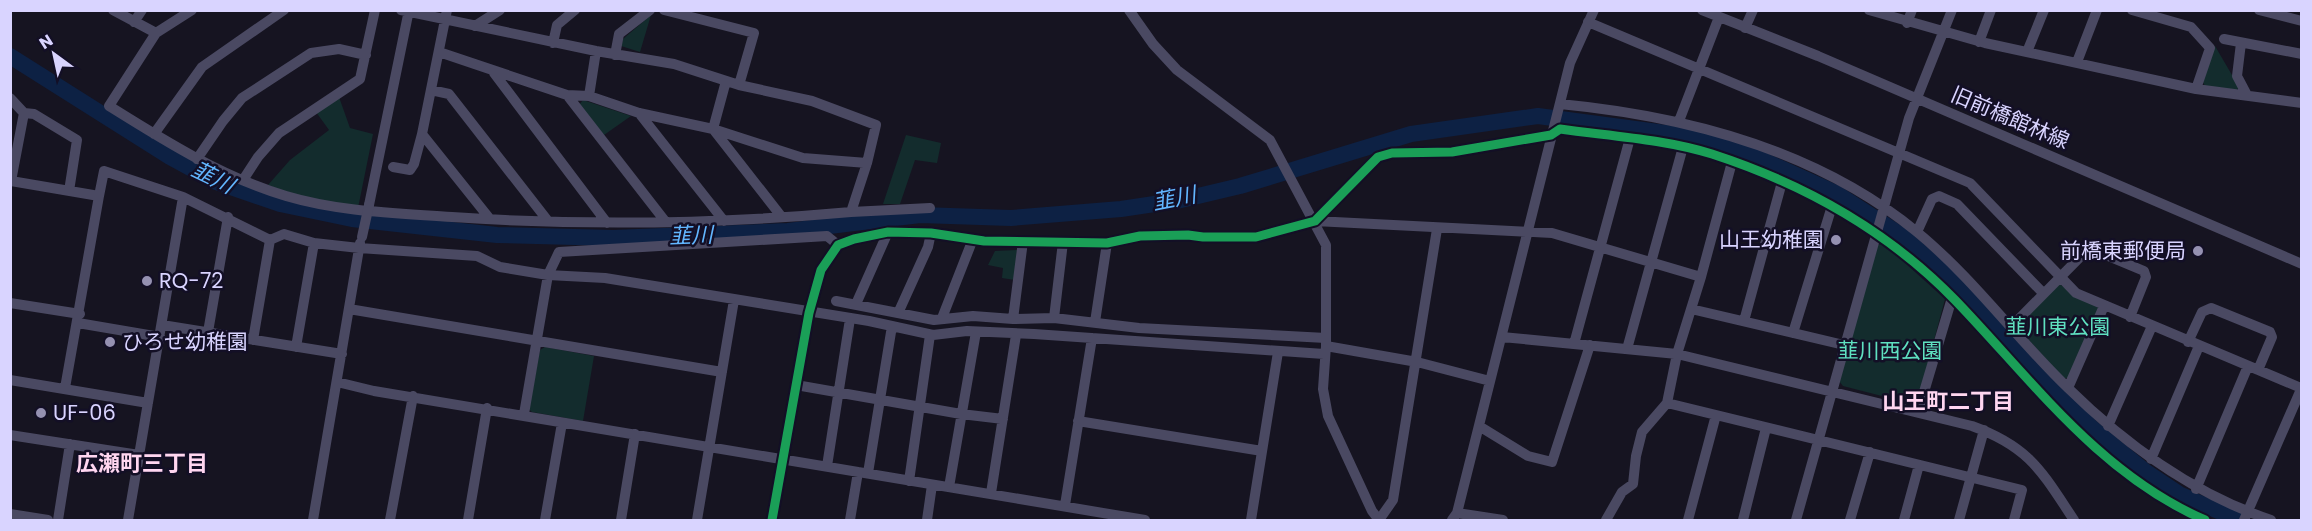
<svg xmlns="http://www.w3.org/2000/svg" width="2312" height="531" font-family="Poppins,'Noto Sans JP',sans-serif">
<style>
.green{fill:#132c2d}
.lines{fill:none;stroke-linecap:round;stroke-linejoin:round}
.river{stroke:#0d2144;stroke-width:16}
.minor{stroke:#4a4962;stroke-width:10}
.minor-bridge{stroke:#4a4962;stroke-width:10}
.cycleway-casing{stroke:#130f26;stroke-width:13}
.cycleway{stroke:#1a9f57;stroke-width:9}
.poi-dot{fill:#9591b1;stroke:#130f26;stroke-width:2}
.labels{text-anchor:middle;stroke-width:5;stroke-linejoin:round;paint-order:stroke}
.street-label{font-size:21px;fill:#d9d4ff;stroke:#130f26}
.poi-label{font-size:21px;fill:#d9d4ff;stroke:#130f26;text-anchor:start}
.park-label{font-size:21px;fill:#5fe0c0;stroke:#130f26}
.water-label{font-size:22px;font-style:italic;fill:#62b6ff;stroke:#130f26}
.neighbourhood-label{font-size:22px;font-weight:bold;fill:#ffd6f0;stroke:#130f26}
</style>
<rect width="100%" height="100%" fill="#161421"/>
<path class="green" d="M651,15L640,52L621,46L623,39Z
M2215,46L2239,87L2237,90L2205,86L2203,82Z
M339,97L350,128L373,134L358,208L292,195L268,185L290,160L329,130L316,112Z
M583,100L631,116L604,135L579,105Z
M906,135L941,143L937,163L915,160L900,204H883Z
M1883,243L1945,299L1918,400L1913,404L1843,386L1839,381L1878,245Z
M1017,250L1015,280L1002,278L1003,268L988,265L995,251Z
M2059,284L2097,306L2099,311L2069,378H2063L2019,329L2020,323Z
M545,347L594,356L583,421L532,412L529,409L540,350Z"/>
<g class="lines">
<path class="river" d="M10,56L170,157L216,182L280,204L352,219L497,235L613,238L788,231L920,215L1011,218L1121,209L1181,200L1240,186L1411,134L1538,116L1703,138L1734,147L1836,193L1904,237L1951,279L2091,427L2146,472L2179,494L2239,520"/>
<path class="minor" d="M113,10L156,33L109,106C165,141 222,177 286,196C340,212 396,213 452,217C585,226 718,224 851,212L867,163L876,125L812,101L739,85L674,64L596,51L401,10
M447,10L422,134L490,219
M664,10L754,33L739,85
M1129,10L1153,44L1177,70L1270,140L1326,245V346L1323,389L1328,416L1372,511L1379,520
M1702,10L1818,56L2302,264
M1869,10L1985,43L2196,89L2302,103
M2132,10L2191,27L2210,48L2196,89
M2259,10L2302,21
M134,22L142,10
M1588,22L1970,183L2076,293L2301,388
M1907,23L1912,10
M475,26L500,10
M1745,28L1753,10
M156,33L192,10
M2224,39L2302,54
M1979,42L1991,10
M553,43L557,25L575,10
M2241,43L2237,76L2247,95
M439,52L567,95L589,96L639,113L713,129L803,158L867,163
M2027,52L2044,10
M615,55L619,34L650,10
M2077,62L2097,10
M494,73L607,223
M726,81L713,129L781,216
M431,90L449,94L548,221
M567,95L665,221
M589,96L596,51
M10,98L24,113L11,181L99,196L65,388
M1560,104C1686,116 1816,149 1917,232C1973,278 2016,338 2068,388C2126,445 2194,494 2271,520
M24,113L34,114L77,140L69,191
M639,113L724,221
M1679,121L1719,17
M154,134L202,67L284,10
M197,159L223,121L242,98L311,53L339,49L366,55
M393,167L410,170L414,164L422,134
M243,180L258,157L279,133L360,79L375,10
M99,196L104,171L183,197
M369,205L409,10
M851,212L930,208
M1315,221L1552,233L1701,277
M1917,232L1932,199L1939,196L1957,204L2043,293
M836,301L934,320L973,316L1013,319L1054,318L1139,328L1326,338
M10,303L80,314
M856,304L888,232
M349,309L722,372
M1691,309L1844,345
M899,311L928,247L931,233
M942,318L973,239
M1054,318L1063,242
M1013,319L1023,241
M1744,321L1782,182
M1095,322L1107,243
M78,323L160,337
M162,325L342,354
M2012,326L2091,246H2100L2108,256L2144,271L2146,277L2130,317
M208,332L228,217
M1793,333L1832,206
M1502,337L1677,354L1972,426C2030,447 2042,472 2074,520
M253,340L270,240
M2188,342L2202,312L2211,308L2270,332L2272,337L2258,370
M1574,344L1630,138
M1326,346L1417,362L1490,381
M296,347L314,243
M1627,349L1683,147
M10,380L148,403
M337,382L374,391L1145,520
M796,385L961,414L1003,419
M2068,388L2104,306
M1667,403L2022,490L2014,520
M1918,412L1952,298
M524,414L548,275L559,252L827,236L838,245
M1078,421L1262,451
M1479,426L1528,456L1552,462L1590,345
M2108,426L2152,326
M10,435L139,455
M2151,459L2199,346
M827,466L850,319
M868,473L892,326
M909,481L930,335
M949,487L976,332
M2196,489L2248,366
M991,493L1016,335
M1065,505L1092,338
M1457,513L1503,520
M10,514L48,520
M58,520L70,444
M128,520L183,197L270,240L284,234L314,243L359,248L477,256L500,267L548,275L605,278L869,321L933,335L967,331L1034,334L1324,354
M313,520L360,243
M390,520L413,396
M468,520L487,408
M545,520L562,423
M621,520L635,434
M697,520L734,300
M772,520L809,313L821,270L838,245L854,239L888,232L931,233L984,241L1107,243L1140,236L1188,235L1203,237H1256L1315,221L1378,157L1392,153L1452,152L1551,135L1560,129C1610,136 1664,139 1712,154C1804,184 1888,231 1955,300C2033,381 2099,474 2205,520
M850,520L858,472
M927,520L932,485
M1251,520L1278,352
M1379,520L1393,500L1437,229
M1452,520L1457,513L1570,63L1594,10
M1606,520L1622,492L1633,484L1636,456L1642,432L1667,403L1677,354L1701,277L1732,162
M1688,520L1716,415
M1743,520L1766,428
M1796,520L1909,118L1952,10
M1850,520L1870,452
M1904,520L1919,465
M1959,520L1984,430
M2244,520L2302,387"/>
<path class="minor-bridge" d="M362,237L369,205"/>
<g class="cycleway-casing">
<path id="cycleway" d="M772,520L809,313L821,270L838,245L854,239L888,232L931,233L984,241L1107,243L1140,236L1188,235L1203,237H1256L1315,221L1378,157L1392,153L1452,152L1551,135L1560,129C1610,136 1664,139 1712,154C1804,184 1888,231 1955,300C2033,381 2099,474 2205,520"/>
</g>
<use href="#cycleway" class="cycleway"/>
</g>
<g class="poi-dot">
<circle cx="1836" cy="240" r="6"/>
<circle cx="2198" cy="251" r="6"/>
<circle cx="147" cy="281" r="6"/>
<circle cx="110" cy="342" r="6"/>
<circle cx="41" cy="413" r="6"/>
</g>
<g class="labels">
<g class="street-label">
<text transform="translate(2010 118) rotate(23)" y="7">旧前橋館林線</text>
</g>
<g class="poi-label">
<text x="1824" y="247" text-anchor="end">山王幼稚園</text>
<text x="2186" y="258" text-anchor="end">前橋東郵便局</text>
<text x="159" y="288">RQ-72</text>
<text x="122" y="349">ひろせ幼稚園</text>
<text x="53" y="420">UF-06</text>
</g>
<g class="park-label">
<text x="2058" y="334">韮川東公園</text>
<text x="1890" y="358">韮川西公園</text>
</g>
<g class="water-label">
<text transform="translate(213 177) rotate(26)" y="8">韮川</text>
<text transform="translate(1174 198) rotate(-11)" y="8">韮川</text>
<text transform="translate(691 235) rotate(-2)" y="8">韮川</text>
</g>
<g class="neighbourhood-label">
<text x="1948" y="409">山王町二丁目</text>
<text x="142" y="471">広瀬町三丁目</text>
</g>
</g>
<rect width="2312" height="531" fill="none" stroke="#d9d4ff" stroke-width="24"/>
<g transform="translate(54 54) rotate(327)" stroke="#130f26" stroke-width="4.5" paint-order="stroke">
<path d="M0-4.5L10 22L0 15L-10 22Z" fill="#d9d4ff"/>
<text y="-9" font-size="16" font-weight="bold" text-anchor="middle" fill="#d9d4ff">N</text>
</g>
</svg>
